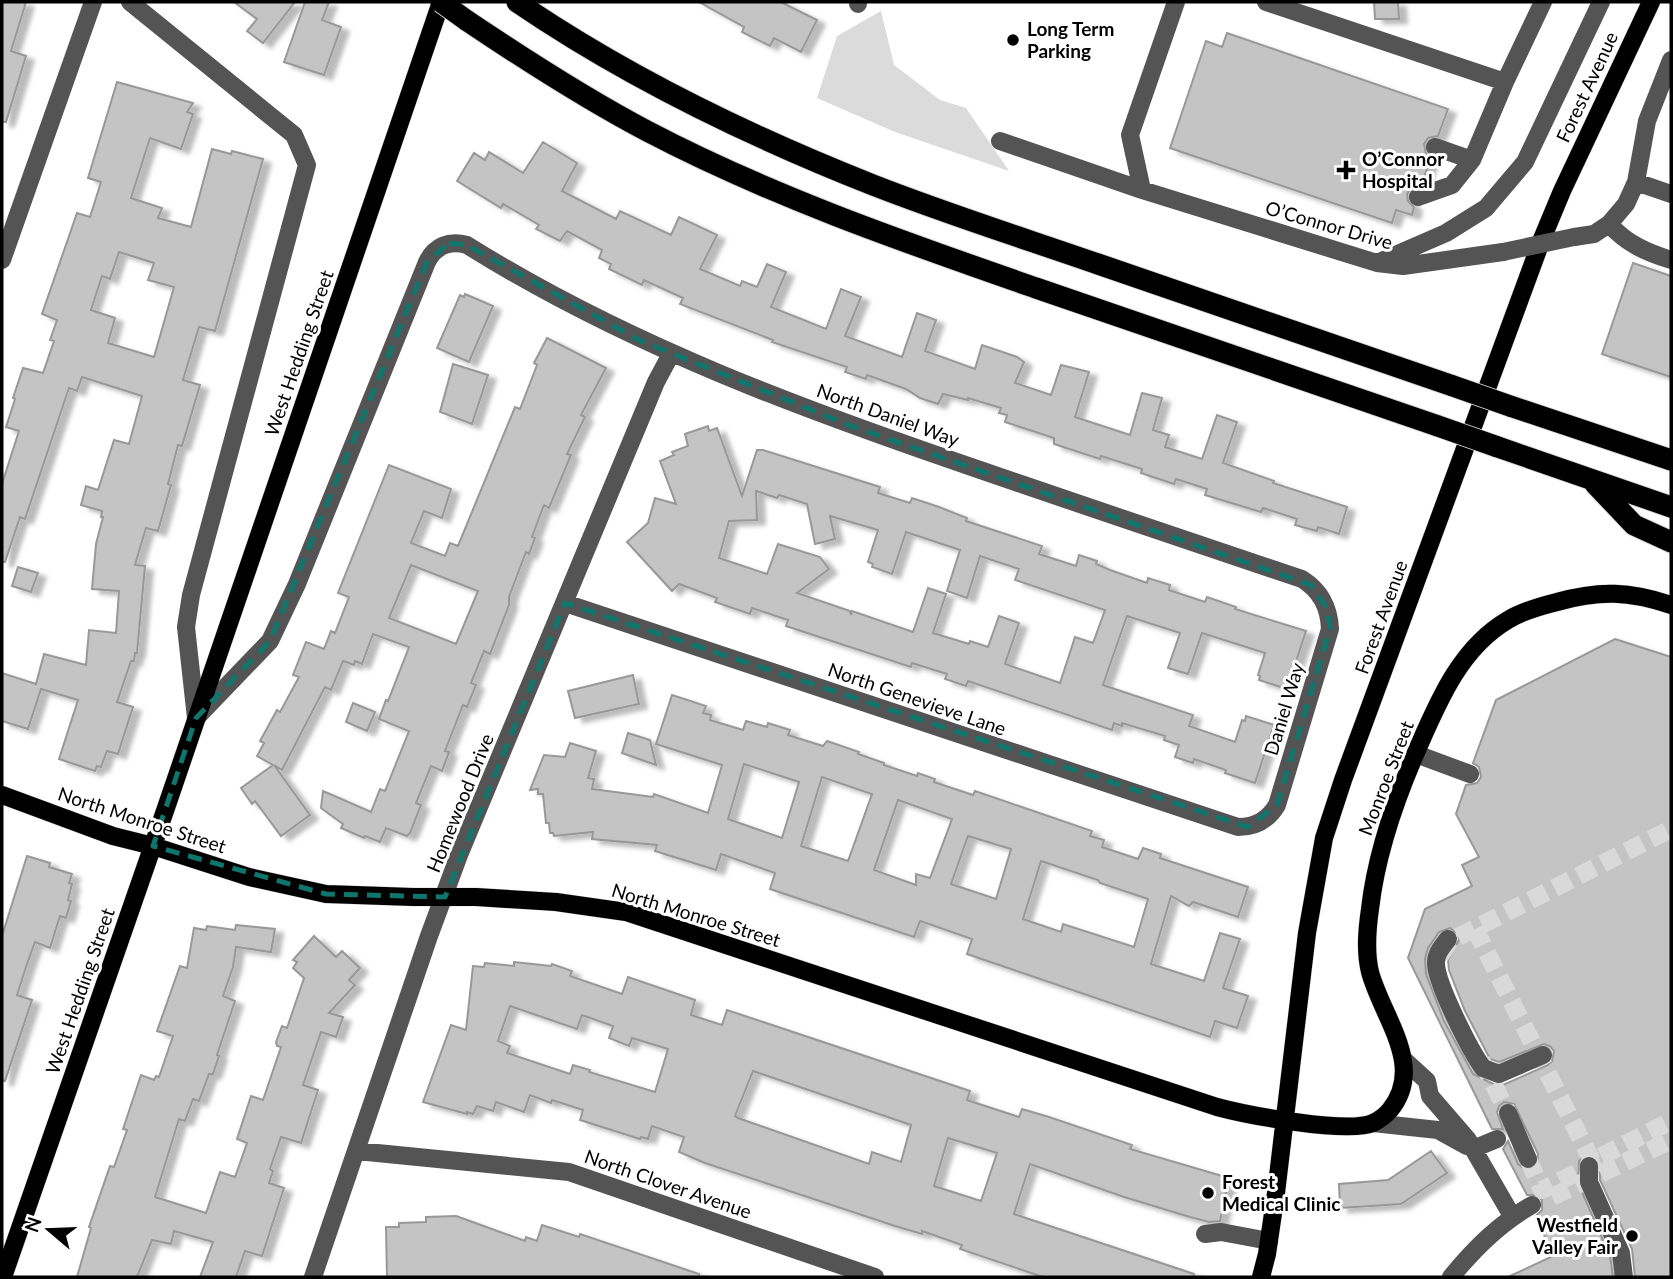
<svg xmlns="http://www.w3.org/2000/svg" width="1673" height="1279" font-family="Lato,sans-serif">
<style>
.green{fill:#dbdbdb}
.building{fill:#c4c4c4;stroke:#989898;stroke-width:2;fill-rule:evenodd;filter:url(#shadow)}
.lines{fill:none;stroke-linecap:round;stroke-linejoin:round}
.minor-tunnel{stroke:#d9d9d9;stroke-width:18;stroke-dasharray:18 9;stroke-linecap:butt}
.major-casing{stroke:#dbdbdb;stroke-width:19}
.highway-casing{stroke:#dbdbdb;stroke-width:23}
.minor{stroke:#545454;stroke-width:18}
.major{stroke:#000;stroke-width:18}
.highway{stroke:#000;stroke-width:21}
.highway-bridge-casing{stroke:#dbdbdb;stroke-width:23;stroke-linecap:butt}
.minor-bridge{stroke:#545454;stroke-width:18}
.highway-bridge{stroke:#000;stroke-width:21}
.marked{fill:none;stroke:#0f766e;stroke-width:5;stroke-dasharray:14 9;stroke-linejoin:round}
.poi-dot{fill:#000;stroke:#fff;stroke-width:2.5}
.labels{text-anchor:middle;stroke-width:6;stroke-linejoin:round;paint-order:stroke}
.poi-label{font-size:19px;font-weight:bold;fill:#000;stroke:#fff;text-anchor:start}
.street-label{font-size:19px;fill:#000;stroke:#fff}
</style>
<defs>
<filter id="shadow"><feDropShadow dx="8" dy="4.5" stdDeviation="2" flood-color="#0004"/></filter>
</defs>
<rect width="100%" height="100%" fill="#fff"/>
<path class="green" d="M881,11L894,65L940,100L966,108L1009,171L895,132L817,98L837,36Z"/>
<path class="building" d="M2,2H26L11,51L26,56L6,122H2Z
M234,2H295L263,43L247,31L257,19Z
M305,2H329L322,20L341,27L324,75L284,62Z
M699,2H781L817,20L801,52L774,38L770,46L742,32L744,27Z
M1374,2H1398L1399,19H1375Z
M1227,33L1448,109L1438,136L1428,138L1424,144L1426,154L1431,158L1422,183L1410,189L1407,194L1408,201L1414,207L1412,215L1396,210L1392,223L1170,148L1206,41L1222,47Z
M117,82L193,103L187,112L193,114L181,149L150,138L131,198L162,208L158,218L191,227L212,149L231,154L232,151L263,159L215,331L199,327L183,380L200,385L182,446L178,445L168,484L171,485L158,531L146,528L135,565L145,566L137,653H135L134,661H131L117,702L133,707L118,754L107,751L101,767L97,766L95,771L59,759L78,700L41,689L28,729L2,721V673L36,684L44,654L86,665L89,630L116,633L119,591L92,589L96,544L103,517H101L102,511L81,505L86,486L98,490L114,440L129,444L142,396L82,377L77,391L69,388L25,519L20,517L5,562H2V484L19,431L6,427L15,399L13,398L23,368L43,373L54,341L50,340L57,320L42,314L77,213L90,217L101,182L88,178ZM119,252L154,263L148,280L174,287L154,357L108,343L115,318L91,310L102,276L110,279Z
M543,142L577,163L562,191L616,219L620,211L671,235L679,217L717,235L700,269L740,286L742,281L757,287L767,264L786,272L771,307L826,329L841,289L861,297L845,336L902,357L917,313L936,320L925,351L975,369L982,345L1017,357L1024,362L1015,383L1051,395L1061,365L1089,372L1075,417L1130,435L1142,393L1162,398L1153,430L1169,435L1165,447L1202,459L1217,415L1237,422L1223,463L1274,481L1273,483L1347,507L1339,534L1318,527L1317,531L1295,525L1297,519L1263,508L1261,512L1205,495L1207,489L1176,479L1174,484L1141,473L1142,469L1101,456L1100,459L1054,444V438L1005,422L1007,415L999,413L1001,408L968,398V400L943,394L938,404L920,398L906,389L867,375L866,379L845,372L847,367L772,342L773,340L680,304L683,298L644,280L642,285L609,269L611,264L599,258L602,250L567,231L560,241L536,229L539,225L503,204L501,208L457,181L474,153L485,160L489,152L523,173Z
M1633,263L1671,276V377L1602,354Z
M465,294L493,306L469,362L437,348L460,295L464,297Z
M547,338L606,368L581,415L585,417L567,454L571,455L549,508L544,505L532,537L535,538L529,554L526,552L509,597V605L490,654L484,651L471,683L476,685L467,707L463,705L445,751L449,752L442,771L431,766L416,803L421,805L410,833L407,836L386,828L380,842L365,836L364,838L341,828L343,824L321,808L323,791L371,812L380,789L385,791L409,731L379,719L386,700L388,701L409,647L373,634L362,664L355,661L354,665L343,661L331,690L325,687L282,770L274,765L310,815L281,836L255,801L252,804L241,788L273,765L257,756L264,743L260,741L277,710L280,712L299,677L293,675L306,642L324,649L331,631L335,633L349,597L338,593L389,465L451,489L442,518L424,511L411,543L445,556L450,543L458,546L515,407L520,409L537,365L534,363ZM411,565L478,591L456,644L389,618Z
M453,364L488,375L472,424L440,412Z
M708,426L709,431L717,428L742,496L757,450H763L880,487L878,493L910,503L912,498L939,507L967,518L966,521L1042,546L1039,554L1076,566L1079,555L1097,561L1096,564L1110,570L1147,583L1148,578L1170,585L1169,590L1205,602L1207,597L1236,607L1235,609L1306,631L1287,689L1259,680L1260,676L1258,675L1265,653L1202,633L1188,674L1168,668L1180,633L1127,616L1113,656L1103,685L1193,715L1189,726L1235,742L1242,720L1245,721L1246,716L1274,725L1255,783L1225,773L1226,770L1194,759L1193,763L1175,757L1179,745L1164,740L1165,736L1122,723V726L1114,723L1112,730L968,681L966,686L945,679L947,674L912,663L911,667L786,626L788,620L752,608L750,614L715,602L717,598L679,584L672,591L627,542L648,523L655,498L676,504L660,461L674,455L672,452L688,446L685,434ZM756,491L777,498L779,495L807,504L815,544L835,539L830,516L878,530L868,562L873,564L872,567L892,574L906,532L960,550L947,591L967,598L980,556L1019,569L1015,580L1105,610L1093,643L1075,637L1060,683L1005,664L1019,623L999,616L988,647L970,641L969,644L933,633L946,594L928,588L913,632L852,611L851,615L850,611L797,593L829,569L820,557L778,544L767,574L719,558L729,521L757,520Z
M18,567L38,573L31,592L12,586Z
M1615,639L1671,657V1277H1635L1632,1249L1600,1180L1599,1161L1590,1155L1583,1157L1579,1161L1578,1183L1610,1256L1613,1277H1508L1553,1256L1536,1216L1542,1210V1200L1537,1195H1527L1503,1149L1508,1141L1518,1164L1526,1170L1537,1166L1538,1154L1514,1104L1504,1102L1499,1106L1497,1112L1503,1129H1492L1408,958L1425,909L1472,886L1462,865L1479,857L1456,814L1466,785L1477,783L1481,777L1479,767L1473,763L1496,700ZM1450,928L1458,934L1459,940L1448,960L1449,970L1465,1011L1490,1059L1499,1062L1544,1044L1550,1046L1554,1051L1552,1061L1548,1065L1503,1085H1495L1473,1074L1444,1021L1426,974L1425,959L1428,948L1439,932Z
M633,675L639,704L575,718L568,691Z
M672,695L706,706L703,713L711,715L710,720L743,730L746,721L767,727L768,723L790,730L788,735L823,746L827,741L859,752L858,754L884,763V765L917,776L918,773L935,779L934,782L973,795L975,791L1092,831L1090,836L1104,840L1102,847L1138,859L1143,848L1161,854L1160,858L1248,887L1238,917L1193,902L1189,906L1171,896L1151,964L1204,981L1220,933L1240,939L1223,988L1248,996L1237,1028L1215,1021L1210,1037L967,954L972,939L932,925L920,921L914,937L770,889L775,873L721,854L716,870L655,851L657,845L592,839L593,832L554,836L553,833H550L549,823H546L543,794H538V789L530,790L544,755L565,757L570,743L596,751L588,778L594,779L592,789L653,797L654,794L708,813L722,765L656,744ZM744,764L799,782L782,838L728,819ZM822,777L872,794L848,861L801,846ZM898,800L952,819L930,878L916,874V885L874,870ZM968,836L1011,849L996,899L951,884ZM1041,861L1098,880L1100,883L1148,899L1134,947L1063,924L1061,932L1023,919Z
M353,703L375,712L367,731L346,722Z
M628,733L650,740L656,765L622,753Z
M27,856L50,863L49,867L72,874L69,883L72,884L68,900L71,901L66,918L60,916L50,948L35,942L27,964L17,995L32,1000L5,1081H2V936Z
M236,925L275,929L271,952L236,947L233,967L223,996L235,1001L217,1055L219,1056L213,1074H209L199,1101L193,1099L185,1121L179,1119L155,1197L206,1213L220,1172L235,1177L247,1143L237,1139L251,1096L263,1100L281,1047L277,1046L276,1042L282,1026L287,1028L304,978L293,968L297,962L293,960L314,936L336,957L342,951L360,968L349,980L355,985L329,1013L343,1017L336,1037L321,1032L303,1085L318,1090L301,1143L281,1137L270,1169L273,1171L269,1183L284,1188L262,1256L245,1251L236,1277H200L213,1242L174,1231L171,1244L152,1240L137,1277H77L91,1228L89,1227L110,1166L114,1167L127,1130L123,1129L141,1075L154,1080L156,1076L159,1077L173,1036L157,1031L180,966L187,968L194,928L206,930L207,926L235,930Z
M514,962L551,966L552,964L572,971L570,976L622,994L628,977L695,1000L691,1015L722,1025L727,1010L970,1091L967,1100L1019,1117L1022,1109L1049,1117L1132,1145L1130,1149L1229,1178L1220,1221L1209,1222L1190,1217L1124,1197L1030,1164L1014,1214L1194,1274L1193,1277H1043L960,1249L962,1245L922,1231V1234L895,1226L705,1163L679,1152L684,1137L652,1126L648,1139L641,1137L640,1139L580,1120L583,1110L552,1100L551,1103L530,1095L524,1112L496,1102L493,1111L477,1106L473,1114L467,1112V1114L423,1102L451,1025L466,1030L473,966L484,967L485,963L514,966ZM510,1006L577,1029L582,1015L613,1026L609,1038L629,1046L632,1038L668,1049L655,1092L589,1072L590,1070L573,1065L570,1074L507,1053L510,1046L498,1041ZM753,1071L911,1125L901,1162L872,1152L869,1164L738,1118L735,1116ZM948,1138L997,1153L981,1201L934,1186Z
M1431,1151L1447,1173L1401,1204L1340,1208L1339,1184L1388,1180Z
M456,1216L525,1241L526,1237L537,1241L542,1225L579,1237L580,1234L699,1274V1277H387L386,1227H399V1223L426,1222V1217Z"/>
<g class="lines">
<path class="minor-tunnel" d="M1475,929L1592,1161L1671,1121
M1440,956L1450,941L1671,829
M1481,1060L1508,1113
M1528,1159L1542,1190L1602,1160
M1552,1197L1671,1140"/>
<g class="major-casing">
<path id="major" d="M2,795L113,836L153,846L249,877L326,894L413,897H476L556,902L626,912L1217,1107C1247,1115 1347,1134 1373,1123C1379,1120 1386,1115 1390,1110C1426,1066 1382,1017 1370,972C1365,951 1367,930 1370,909C1376,856 1393,806 1414,757C1436,707 1458,649 1508,620C1522,611 1541,606 1557,602C1599,590 1630,591 1671,605
M3,1277L167,805L441,2
M1261,1277L1267,1254L1276,1193L1307,933L1324,838L1343,780L1542,239L1562,191L1651,2"/>
</g>
<g class="highway-casing">
<path id="highway" d="M517,2C627,77 749,136 873,185C947,214 1023,238 1098,264C1216,304 1334,345 1453,386
M466,20C524,59 584,98 647,131C771,196 904,242 1036,288C1170,335 1304,381 1438,426
M1510,406L1671,460
M1495,446L1671,507
M1595,484L1634,525L1671,542"/>
</g>
<path class="minor" d="M130,2L294,135L307,165L191,595L186,627L196,718
M858,2V4
M1266,2L1505,82
M1000,141L1142,190L1377,263L1403,266L1503,252
M1435,147L1472,160
M1636,182L1671,194
M1142,190L1130,135L1176,2
M1418,197L1452,185L1472,160L1505,82L1543,2
M1609,224C1627,244 1646,252 1671,260
M1574,237L1594,234L1609,224L1626,204L1636,182L1647,121L1671,60
M2,260L93,2
M1377,263L1446,233L1486,208L1525,162L1601,2
M196,718L270,641L297,584L427,262C435,246 449,240 467,245C628,346 807,411 986,472C1091,508 1197,544 1302,579C1321,591 1329,607 1330,629L1277,805C1268,820 1256,827 1238,827L565,603
M1416,754L1470,774
M1448,939C1442,947 1436,953 1436,963C1436,983 1470,1050 1483,1068L1499,1074L1543,1055
M1404,1060L1427,1081L1430,1096L1468,1140L1512,1216
M1508,1113L1528,1159
M1373,1123L1438,1130L1467,1146
M1473,1149L1497,1139
M357,1151L569,1172L875,1277
M1589,1166V1182L1621,1253L1624,1277
M1205,1234L1221,1232L1269,1241
M313,1277L429,936L459,855L656,382L671,354
M1451,1277C1475,1248 1499,1224 1532,1205"/>
<use href="#major" class="major"/>
<use href="#highway" class="highway"/>
<g class="highway-bridge-casing">
<path id="highway-bridge" d="M441,2L466,20
M1453,386L1510,406
M1438,426L1495,446"/>
</g>
<path class="minor-bridge" d="M1503,252L1574,237"/>
<use href="#highway-bridge" class="highway-bridge"/>
</g>
<path class="marked" d="M449,243L467,245L639,340L851,426L1311,585L1327,608L1330,629L1277,805L1248,827L565,603L445,897L326,894L153,846L196,718L270,641L427,262Z"/>
<g class="poi-dot">
<circle cx="1013" cy="40" r="7"/>
<path d="M1342.5 159.5h7v7h7v7h-7v7h-7v-7h-7v-7h7z"/>
<circle cx="1208" cy="1193" r="7"/>
<circle cx="1632" cy="1236" r="7"/>
</g>
<g class="labels">
<g class="poi-label">
<text x="1027" y="36">Long Term<tspan x="1027" dy="22">Parking</tspan></text>
<text x="1362" y="166">O’Connor<tspan x="1362" dy="22">Hospital</tspan></text>
<text x="1222" y="1189">Forest<tspan x="1222" dy="22">Medical Clinic</tspan></text>
<text x="1618" y="1232" text-anchor="end">Westfield<tspan x="1618" dy="22">Valley Fair</tspan></text>
</g>
<g class="street-label">
<text transform="translate(1587 87) rotate(-65)" y="7">Forest Avenue</text>
<text transform="translate(1329 225) rotate(16)" y="7">O’Connor Drive</text>
<text transform="translate(299 353) rotate(-71)" y="7">West Hedding Street</text>
<text transform="translate(888 415) rotate(20)" y="7">North Daniel Way</text>
<text transform="translate(1381 617) rotate(-70)" y="7">Forest Avenue</text>
<text transform="translate(917 699) rotate(19)" y="7">North Genevieve Lane</text>
<text transform="translate(1284 709) rotate(-73)" y="7">Daniel Way</text>
<text transform="translate(1386 778) rotate(-69)" y="7">Monroe Street</text>
<text transform="translate(460 803) rotate(-68)" y="7">Homewood Drive</text>
<text transform="translate(142 820) rotate(18)" y="7">North Monroe Street</text>
<text transform="translate(696 915) rotate(17)" y="7">North Monroe Street</text>
<text transform="translate(80 991) rotate(-71)" y="7">West Hedding Street</text>
<text transform="translate(668 1184) rotate(19)" y="7">North Clover Avenue</text>
</g>
</g>
<rect width="1673" height="1279" fill="none" stroke="#000000" stroke-width="7"/>
<g transform="translate(49 1230) rotate(289)" stroke="#ffffff" stroke-width="5" paint-order="stroke">
<path d="M0-5L12 26L0 18L-12 26Z" fill="#000000"/>
<text y="-10" font-size="19" font-weight="bold" text-anchor="middle" fill="#000000">N</text>
</g>
</svg>
